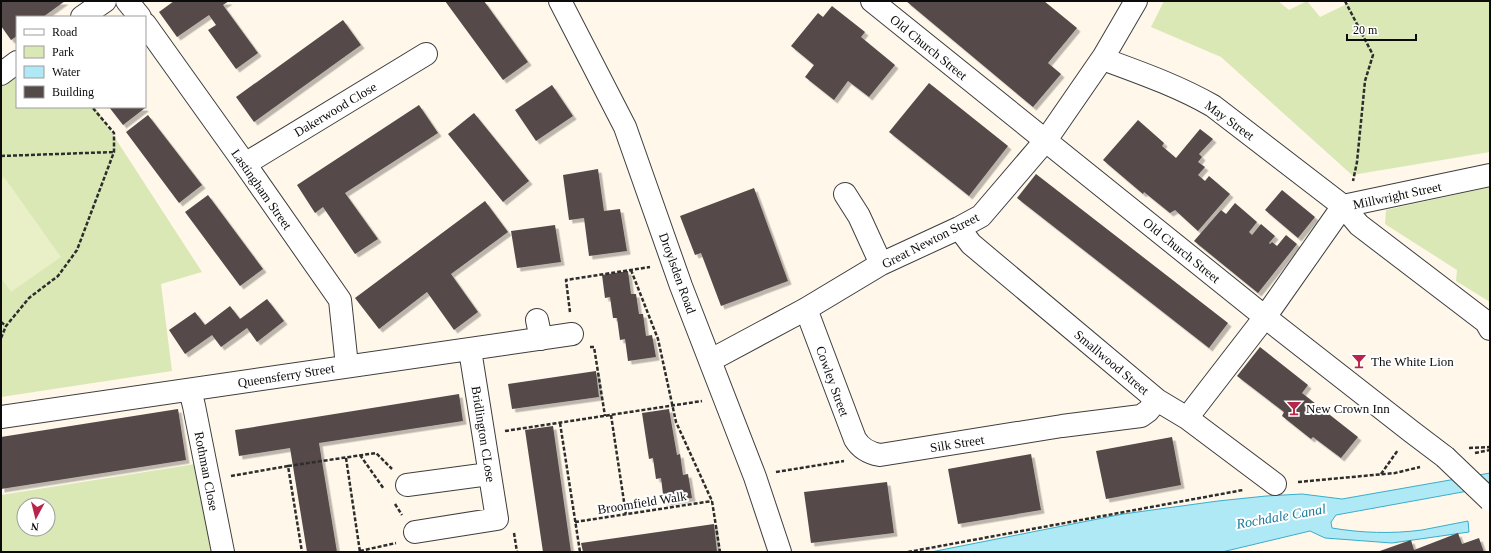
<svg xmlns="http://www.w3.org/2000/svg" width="1491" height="553" font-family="Georgia,serif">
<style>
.green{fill:#d9e8b5;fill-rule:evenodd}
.pitch{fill:#e9efc6}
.water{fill:#afe9f5;stroke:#37aecc}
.building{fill:#544a48;filter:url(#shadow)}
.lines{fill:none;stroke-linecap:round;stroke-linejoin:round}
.minor-casing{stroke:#3e3e3e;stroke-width:24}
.path{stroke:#2d2d2d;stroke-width:2.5;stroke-dasharray:4 2;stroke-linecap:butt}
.minor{stroke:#fff;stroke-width:22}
.minor-bridge-casing{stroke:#3e3e3e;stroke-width:24;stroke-linecap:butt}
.minor-bridge{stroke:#fff;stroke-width:22}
.labels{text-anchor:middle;stroke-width:4;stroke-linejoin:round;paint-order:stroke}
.street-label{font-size:13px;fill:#0b0b0b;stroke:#fff}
.poi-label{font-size:13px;fill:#0b0b0b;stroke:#fff;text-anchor:start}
.water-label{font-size:14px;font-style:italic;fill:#177b9b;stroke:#fff}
</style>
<defs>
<filter id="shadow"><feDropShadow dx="3.5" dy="3.5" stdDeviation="0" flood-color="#0004"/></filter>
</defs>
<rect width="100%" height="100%" fill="#fff7ea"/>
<path class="green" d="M1164,1H1278L1289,10L1307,1L1320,17L1353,1H1490V152L1352,175L1221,57L1151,27Z
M17,72V107H95L202,272L161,284L172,371L1,397V84Z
M1490,187V302L1456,281L1457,270L1385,224L1386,210Z
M214,461L226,552H1V495ZM24,505H48V529H24Z"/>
<path class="pitch" d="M4,177L61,257L11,292L1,278V180Z"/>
<path class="water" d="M1490,473V487L1336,515L1331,522L1332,528C1361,533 1392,534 1422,530C1437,527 1453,524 1468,521L1469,532L1392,543L1325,538L1310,531L1222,552H931L1123,514L1218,501L1266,496L1302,494L1342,499Z"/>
<path class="building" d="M1,1H65L43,17H17V36L11,40L1,26Z
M174,1H229L223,5L258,53L236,69L208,30L216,25L209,15L177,37L159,12Z
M445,1H484L528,62L503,80Z
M906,1H1044L1077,28L1048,63L1061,74L1033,107Z
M832,6L865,32L861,37L895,65L869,97L848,81L834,100L805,77L814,65L791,46L818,13L823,17Z
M343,20L361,45L254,122L236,97Z
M929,83L1008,146L969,196L889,132Z
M552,85L573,116L536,141L515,110Z
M419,105L438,133L345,193L378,239L355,254L323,207L315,213L297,185Z
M109,107H144L145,108L123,125Z
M474,113L529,181L503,202L448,134Z
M148,115L202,185L179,203L126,132Z
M1138,120L1164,143L1162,146L1176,158L1200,129L1213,139L1199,154L1202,157L1198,162L1205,167L1198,175L1205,181L1209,176L1230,194L1198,231L1175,210L1170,213L1144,192L1143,194L1103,160Z
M598,169L604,211L620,209L627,251L589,256L584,218L569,220L563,175Z
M1036,174L1228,323L1209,348L1017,198Z
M754,188L788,281L721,306L701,253L695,255L680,216Z
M1282,190L1315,217L1298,238L1265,210Z
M208,195L263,269L240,286L185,212Z
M485,201L508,232L451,274L478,312L454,330L427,292L379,329L355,298Z
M1235,203L1257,222L1249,232L1252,235L1261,224L1275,236L1269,243L1270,244L1272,242L1277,246L1286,235L1297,244L1258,293L1194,241L1221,210L1226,214Z
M555,225L561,262L517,268L511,231Z
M628,271L631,294H636L639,314H643L646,336L652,335L656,357L628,361L625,339L620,340L617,318H613L610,297L605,298L602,275Z
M267,299L284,321L257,342L247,328L221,347L212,335L185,354L169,330L195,312L205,325L230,306L240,319Z
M1260,347L1308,385L1302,393L1358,437L1341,458L1313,437L1311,439L1282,416L1284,412L1237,376Z
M596,371L599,397L512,409L508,384Z
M459,394L463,421L319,443L337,552H307L290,448L239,456L235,430Z
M178,409L186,460L1,489V437Z
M669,409L677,455L680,454L683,475L688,474L692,498L664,502L661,478L656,479L653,458L649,459L642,413Z
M553,426L571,552H543L525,430Z
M1172,437L1181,485L1106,499L1096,451Z
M1031,454L1041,510L958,524L948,469Z
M887,482L894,533L811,543L804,492Z
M714,524L717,552H583L581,543Z
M1458,533L1462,544L1479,538L1484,552H1377L1411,540L1414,550Z"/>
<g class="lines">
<g class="minor-casing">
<path id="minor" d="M127,1L140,17
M560,1L625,127L681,286L755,477L780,552
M872,1L1265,317L1412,432L1445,457
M82,17L105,1
M145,24L245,164L340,300L347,366
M1103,59C1141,73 1178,86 1213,106L1343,206L1359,225L1486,322L1490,329
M1,74L17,62
M245,164L426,54
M845,194L859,216L881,264
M959,228L971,244L1157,400L1187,418L1275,484
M806,309L855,439C861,449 869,453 880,455L1062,426L1141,416L1148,411L1157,400
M537,320L541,339
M711,360L806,309L881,264L959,228L981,216L1046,140L1104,56L1136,1
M190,390L194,406L223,552
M1,417L572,334
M1187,418L1265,317L1343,206L1490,175
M407,485L489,474
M415,532L497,519L470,350"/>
</g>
<path class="path" d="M1345,1L1373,55L1365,81L1357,162L1353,181
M1,156L114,152
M631,270L658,339L676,422L712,501L720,552
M570,312L566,280L650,267
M1,322L6,326
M1,338L6,326L29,298L58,276L77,250L114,152V133L92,107
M590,347H594L605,416
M611,415L626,515
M560,423L580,552
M505,431L702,401
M1469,448L1490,447
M1475,453L1490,450
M360,455L384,489
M346,458L360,552
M288,466L376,453L392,469
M776,472L844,461
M1381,474L1398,450
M231,476L288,466L302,552
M1298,482L1395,473L1420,467
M395,504L402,515
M575,522L712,501
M514,533L517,552
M360,551L396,543
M908,552L1243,490"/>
<use href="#minor" class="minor"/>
<g class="minor-bridge-casing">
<path id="minor-bridge" d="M1445,457L1490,500"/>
</g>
<use href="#minor-bridge" class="minor-bridge"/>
</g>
<defs>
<g id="bar-bare" transform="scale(1.2)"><path d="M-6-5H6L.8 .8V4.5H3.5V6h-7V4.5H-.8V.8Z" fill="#b9254a" stroke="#fff" stroke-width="2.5" paint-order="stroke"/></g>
</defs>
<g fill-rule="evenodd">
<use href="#bar-bare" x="1359" y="361"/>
<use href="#bar-bare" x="1294" y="408"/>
</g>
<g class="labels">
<g class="street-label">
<text transform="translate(929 47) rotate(39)" y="5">Old Church Street</text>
<text transform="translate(335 109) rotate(-31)" y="5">Dakerwood Close</text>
<text transform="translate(1230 120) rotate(36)" y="5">May Street</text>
<text transform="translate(262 189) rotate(55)" y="5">Lastingham Street</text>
<text transform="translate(1397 195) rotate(-12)" y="5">Millwright Street</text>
<text transform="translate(930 240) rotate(-27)" y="5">Great Newton Street</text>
<text transform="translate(1182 250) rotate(39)" y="5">Old Church Street</text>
<text transform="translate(678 273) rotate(70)" y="5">Droylsden Road</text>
<text transform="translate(1112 362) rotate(40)" y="5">Smallwood Street</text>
<text transform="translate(286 375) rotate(-9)" y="5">Queensferry Street</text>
<text transform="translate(833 381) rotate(70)" y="5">Cowley Street</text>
<text transform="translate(484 434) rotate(81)" y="5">Bridlington CLose</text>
<text transform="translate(957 443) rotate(-9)" y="5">Silk Street</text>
<text transform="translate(207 471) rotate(79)" y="5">Rothman Close</text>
<text transform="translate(642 502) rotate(-9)" y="5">Broomfield Walk</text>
</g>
<g class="poi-label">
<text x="1371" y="366">The White Lion</text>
<text x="1306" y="413">New Crown Inn</text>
</g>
<g class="water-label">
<text transform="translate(1281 516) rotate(-10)" y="5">Rochdale Canal</text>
</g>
</g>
<rect width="1491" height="553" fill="none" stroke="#0b0b0b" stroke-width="4"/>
<rect x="16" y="16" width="130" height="92" fill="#ffffff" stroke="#9d9d9d"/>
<rect x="24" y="29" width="20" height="6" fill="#ffffff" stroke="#9d9d9d"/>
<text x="52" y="36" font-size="12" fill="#0b0b0b">Road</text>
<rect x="24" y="46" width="20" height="12" fill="#d9e8b5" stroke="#9d9d9d"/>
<text x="52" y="56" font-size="12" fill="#0b0b0b">Park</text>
<rect x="24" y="66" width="20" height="12" fill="#afe9f5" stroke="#9d9d9d"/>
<text x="52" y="76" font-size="12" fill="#0b0b0b">Water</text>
<rect x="24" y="86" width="20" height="12" fill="#544a48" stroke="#9d9d9d"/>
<text x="52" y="96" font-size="12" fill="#0b0b0b">Building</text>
<g transform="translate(36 517) rotate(187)"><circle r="19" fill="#ffffff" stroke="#9d9d9d"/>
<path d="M0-3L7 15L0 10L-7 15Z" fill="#b9254a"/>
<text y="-6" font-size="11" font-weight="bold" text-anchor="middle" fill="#0b0b0b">N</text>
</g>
<path d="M1347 34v6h69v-6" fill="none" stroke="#0b0b0b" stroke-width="2"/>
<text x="1353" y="34" font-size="12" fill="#0b0b0b" stroke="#ffffff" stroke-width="3" paint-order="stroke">20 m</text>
</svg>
